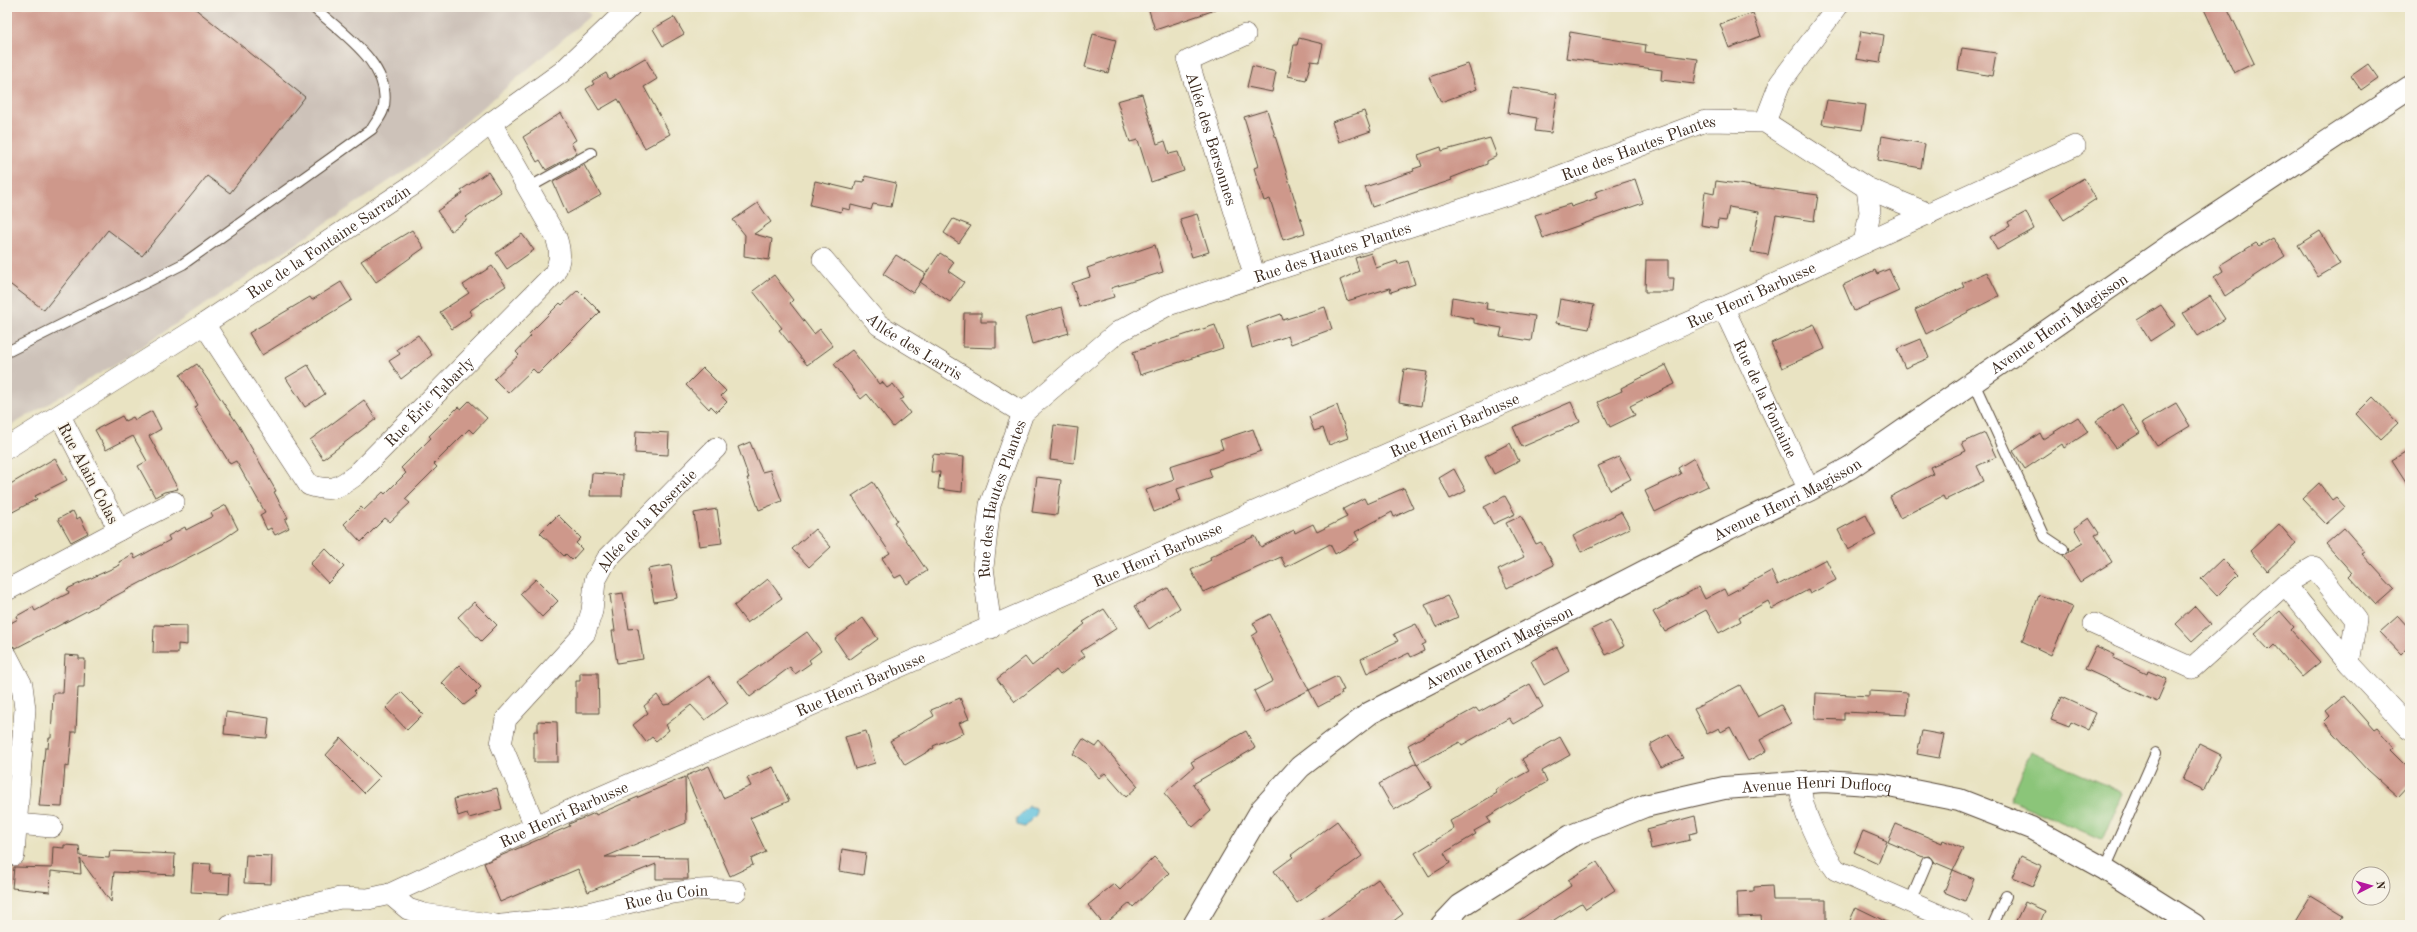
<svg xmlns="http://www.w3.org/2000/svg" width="2417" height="932" font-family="'Old Standard TT',serif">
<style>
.industrial{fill:#cdc2b9}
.green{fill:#8bc579;stroke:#63784c}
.water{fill:#5fc1dd;stroke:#4d767e}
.building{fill:#ce988b}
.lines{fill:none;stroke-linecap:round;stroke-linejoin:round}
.lane-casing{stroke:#554637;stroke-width:12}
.street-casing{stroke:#554637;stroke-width:22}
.secondary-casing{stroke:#554637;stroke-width:24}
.lane{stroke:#fff;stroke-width:10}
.street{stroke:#fff;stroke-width:21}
.secondary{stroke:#fff;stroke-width:22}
.labels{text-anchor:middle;stroke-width:3;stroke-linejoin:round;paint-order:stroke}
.street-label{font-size:16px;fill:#3b2a1e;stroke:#f7f3e8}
</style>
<rect width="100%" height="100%" fill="#f7f3e8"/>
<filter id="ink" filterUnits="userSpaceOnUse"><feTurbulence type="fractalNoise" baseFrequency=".025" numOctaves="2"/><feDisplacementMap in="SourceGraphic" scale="8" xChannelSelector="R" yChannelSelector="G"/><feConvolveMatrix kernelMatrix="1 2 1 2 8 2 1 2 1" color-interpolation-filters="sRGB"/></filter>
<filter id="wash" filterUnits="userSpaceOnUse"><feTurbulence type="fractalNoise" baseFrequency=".012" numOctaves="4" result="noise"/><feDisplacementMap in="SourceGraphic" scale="16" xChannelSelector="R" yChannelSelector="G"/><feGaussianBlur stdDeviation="0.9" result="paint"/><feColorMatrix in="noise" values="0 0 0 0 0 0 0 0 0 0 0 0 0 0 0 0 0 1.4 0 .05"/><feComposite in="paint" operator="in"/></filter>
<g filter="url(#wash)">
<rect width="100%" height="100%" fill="#e9e3c2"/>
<path class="industrial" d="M7,7H583L591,15L425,157L119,362L7,428Z"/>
<path class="green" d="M2031,752L2123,793L2103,840L2010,800Z"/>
<path class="water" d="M1029,806L1036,808V815L1024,827L1017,825L1016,819Z"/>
<g id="blocks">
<path class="building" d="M7,7H193L305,97L230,193L207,176L142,256L108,230L44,310L7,282Z
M1148,7H1214L1215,10L1155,30Z
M2203,7H2227L2254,63L2234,73Z
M1753,13L1761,36L1729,48L1720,24Z
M674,17L684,34L663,46L653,29Z
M1861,31L1884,35L1880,63L1856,59Z
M1570,32L1646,45L1645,52L1698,59L1694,84L1661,80L1662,70L1566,58Z
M1093,34L1116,40L1108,73L1085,67Z
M1299,38L1323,44L1319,62L1311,61L1306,80L1288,76L1294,45H1297Z
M1962,48L1996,53L1992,76L1958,70Z
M645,58L657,79L644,87L670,134L645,148L618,99L599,110L586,89L594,84L592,81L606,73L609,79Z
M1468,64L1477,89L1441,102L1429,77Z
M2368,64L2378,78L2361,90L2351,76Z
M1252,66L1276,72L1272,92L1247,87Z
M1512,87L1557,94L1551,133L1535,131L1537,118L1508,113Z
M1142,94L1157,144L1165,141L1169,154L1178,152L1184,171L1151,182L1138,140L1130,142L1117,101Z
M1827,100L1866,105L1862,130L1822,124Z
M1267,110L1305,233L1283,240L1270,199L1264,201L1254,168L1259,166L1244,117Z
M1364,111L1371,131L1339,142L1332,122Z
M561,113L576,140L571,143L577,153L546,170L540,160L537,162L523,137Z
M1882,136L1925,144L1921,168L1878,160Z
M1490,138L1497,156L1487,161V164L1451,178L1452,180L1372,207L1365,187L1414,171L1413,169L1422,166L1418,155L1441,147L1442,151Z
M584,165L601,195L567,214L553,182Z
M488,172L501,192L466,217L468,219L451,231L437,211L463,193L461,190Z
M865,176L896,183L891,207L873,204L871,210L851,205L850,210L842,208L841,212L810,205L815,181L854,190L856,181L864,182Z
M2084,178L2096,199L2064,220L2050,198Z
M1635,179L1643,203L1543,238L1535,215L1570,204L1571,207L1597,198L1595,192Z
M1716,181L1818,195L1814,221L1776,215L1768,255L1751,252L1759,212L1729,207L1726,221L1718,220L1717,228L1701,225L1705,192L1714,194Z
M758,203L771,222L754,234L772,239L769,260L744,256L745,235L733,220Z
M2026,212L2034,229L1997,250L1990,237L2010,226L2008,222Z
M1197,214L1209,252L1192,257L1180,219Z
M953,219L971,226L959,243L944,233Z
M412,230L424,248L376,282L361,261Z
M2320,231L2340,264L2318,277L2298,245Z
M522,234L534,250L507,269L496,253Z
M2273,238L2285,256L2225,296L2214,277L2223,271L2220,265L2256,243L2259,246Z
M1155,245L1163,272L1111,288L1114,297L1079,307L1072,283L1090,277L1087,268Z
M940,253L954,262L948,271L964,282L950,302L920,282Z
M1371,253L1376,268L1397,261L1398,264L1408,261L1415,284L1391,292L1390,288L1347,301L1340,280L1359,271L1355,258Z
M896,255L926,274L913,293L883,274Z
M1646,260H1668V278H1674L1673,292H1645Z
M492,266L506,286L469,311L472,315L452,329L440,312L469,293L463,285Z
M1889,269L1899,291L1854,311L1843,285L1875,270L1877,274Z
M1987,272L1999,296L1926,334L1915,310L1964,287L1962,283Z
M774,275L793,300L790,303L814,334L820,329L833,346L807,365L779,330L782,328L753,291Z
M341,282L352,300L262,355L249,333L310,297L312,300Z
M578,290L600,312L538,374L533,369L508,393L494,379L519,355L516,352L531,336L529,334L560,303L562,305Z
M2210,296L2225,319L2198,336L2183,313Z
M1452,297L1487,303L1486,309L1535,316L1531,341L1500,336L1502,328L1474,323V319L1450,314Z
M1560,299L1594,305L1589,329L1556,323Z
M2161,305L2175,325L2150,341L2137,320Z
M1062,307L1069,333L1032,344L1025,318Z
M1325,307L1332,329L1291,344L1288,336L1252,348L1247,326L1281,314L1283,320Z
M964,313H981V322H996V348L963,347Z
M1814,324L1825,349L1782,368L1771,343Z
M1215,325L1223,348L1140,375L1133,352Z
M418,335L432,355L401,379L389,361L400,354L397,349Z
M1921,339L1929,358L1905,368L1897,349Z
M852,350L879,384L882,382L887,388L893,384L904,398L900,400L910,413L893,427L867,394L861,399L834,364Z
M197,364L239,426L276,491L274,492L288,518L285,520L289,528L275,535L271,528L267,530L260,515L265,512L236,461L230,464L195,407L198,405L180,375Z
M308,365L325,394L305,407L286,378Z
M1666,365L1675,384L1630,406L1635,415L1610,427L1598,402L1622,391L1621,388Z
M703,368L726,391L721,396L727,402L717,412L711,406L709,409L686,385Z
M1404,369L1427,372L1421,406L1399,402Z
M2373,397L2398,423L2380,440L2356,414Z
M364,400L376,419L323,459L310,440Z
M469,401L487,418L473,433L469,429L434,464L437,467L405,499L410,503L390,522L385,518L361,542L344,524L361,507L364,510L383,492L385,494L406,473L401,468L431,438L429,436L458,407L461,409Z
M1571,402L1580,422L1522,447L1513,427Z
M2176,403L2190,426L2157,446L2142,423Z
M2122,404L2140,433L2116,448L2096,421Z
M1337,405L1348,438L1329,445L1323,428L1314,431L1309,417Z
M152,411L161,429L149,436L178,489L164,492L155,497L138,466L147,461L133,436L106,450L95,430L122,416L125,421L133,417L135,420Z
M2078,417L2088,432L2064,448L2062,444L2025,469L2013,451L2040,433L2043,439Z
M1054,425L1078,428L1074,463L1050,460Z
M1253,429L1261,451L1209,469L1212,477L1177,489L1181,501L1154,512L1146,490L1174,480L1170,466L1223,449L1220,440Z
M636,431L669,433L668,455L635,453Z
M1985,433L1996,457L1977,466L1984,481L1945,500L1943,496L1900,518L1890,497L1933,474L1930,467L1966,451L1962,443Z
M750,442L762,472L770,470L782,501L759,510L747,478H749L738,447Z
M1510,443L1519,461L1494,474L1485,456Z
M2410,449V488L2392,460Z
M933,454L964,457L962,492L938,489L940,472H931Z
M1619,457L1631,479L1610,490L1598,466Z
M55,458L67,480L35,496L37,499L7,515V486Z
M1694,458L1708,486L1655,512L1645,491L1681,474L1678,468Z
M1454,469L1466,491L1450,499L1439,478Z
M592,473L623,475L622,496H590Z
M1037,477L1061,480L1057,515L1032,512Z
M873,482L897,520L894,522L927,571L907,584L901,575L895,578L882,558L890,553L852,496Z
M2319,483L2332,500L2336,497L2345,507L2326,524L2302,499Z
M1404,488L1413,508L1394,517L1392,512L1355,532L1359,540L1335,554L1330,544L1286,567L1281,557L1203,592L1191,570L1211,560L1210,557L1255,536L1261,547L1294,530L1295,533L1313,524L1317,532L1347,517L1343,509L1364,498L1367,504Z
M1505,496L1515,514L1493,524L1484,507Z
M226,505L238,529L222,540L16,648L11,645L7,637V625L18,619L17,616L33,607L35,611L55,600L69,593L67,589L120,565L119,562L133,554L135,559L170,540L168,536L185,527L186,530L213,516L211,513Z
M717,509L722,543L699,546L694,513Z
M73,511L77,519L80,517L88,533L71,542L58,519Z
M1621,512L1630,528L1581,552L1573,536Z
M558,515L581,538L576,543L582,549L572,560L566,554L564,556L540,533Z
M1866,515L1876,535L1848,550L1838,530Z
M1521,516L1536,544L1541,542L1554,565L1507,588L1498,570L1524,557L1506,523Z
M2089,518L2099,533L2095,535L2112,562L2080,582L2063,555L2083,543L2074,528Z
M2279,524L2296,544L2267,571L2250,551Z
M2344,528L2365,552L2362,554L2394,589L2376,605L2349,576L2352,573L2326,544Z
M815,529L831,547L809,567L792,549Z
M325,548L344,567L328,583L310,564Z
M1826,559L1836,580L1810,594L1808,590L1772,609L1768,601L1739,617L1741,621L1719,633L1706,610L1665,632L1653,612L1699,587L1705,599L1724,589L1727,595L1771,571L1778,585Z
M2222,559L2238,575L2217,596L2201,579Z
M671,565L677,598L654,602L648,569Z
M536,579L558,601L542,617L520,594Z
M768,579L782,598L747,623L734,606Z
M1168,588L1180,608L1149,629L1135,606Z
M623,593L629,629L638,628L643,659L617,663L612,631H615L610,595Z
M2039,595L2073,607L2051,655L2022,641Z
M1447,596L1458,617L1436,627L1425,605Z
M474,602L497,625L481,641L458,617Z
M2195,606L2211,624L2192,641L2176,624Z
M1104,609L1117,628L1081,651L1085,656L1060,675L1056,670L1015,702L997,679L1025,657L1032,666L1085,624L1083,622Z
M2280,611L2294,627L2291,630L2320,662L2302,677L2274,645L2269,650L2254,634Z
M1270,614L1309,690L1265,713L1254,691L1273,681L1252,636L1258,632L1253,623Z
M2398,616L2410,629V645L2401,654L2380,632Z
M863,618L878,639L849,660L835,639Z
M1610,620L1624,646L1606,655L1592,629Z
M1416,624L1426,643L1422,645L1424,651L1411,657L1409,653L1367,673L1361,659L1398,641L1394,634Z
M154,625L187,626V645L178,644V653H153Z
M807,632L821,651L809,660L811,663L795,674L790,667L750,697L738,681Z
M2096,646L2115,655L2113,658L2147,674L2148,671L2167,679L2157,702L2085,669Z
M1557,647L1569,671L1544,685L1531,661Z
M65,655L79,656V659H85L84,687H78L76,732H72L69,767L65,766L62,807L39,806L45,748H48L49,738H51L53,693H63Z
M459,665L481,687L475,693L477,695L464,705L442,683Z
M580,673H598L599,713H576V681H580Z
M709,676L728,703L705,720L691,705L666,725L669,730L656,741L652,737L646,742L633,725L648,713L644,706L657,695L664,705L670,704Z
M1337,676L1344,690L1341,691L1342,694L1318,707L1309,690Z
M1530,684L1543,707L1513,724L1509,718L1462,745L1460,742L1417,764L1408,745L1476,708L1479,712Z
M1740,685L1758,717L1781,705L1791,723L1760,740L1766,751L1748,761L1730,727L1721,732L1719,728L1707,734L1694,709Z
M1869,691L1908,693L1907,715L1844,712V720L1815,719L1816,693L1869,696Z
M401,692L423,714L407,730L386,708Z
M2344,696L2374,730L2377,728L2393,747L2390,750L2410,770V784L2398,797L2368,770L2324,722L2330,716L2326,711Z
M2061,697L2096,713L2088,730L2071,722L2069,727L2051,720Z
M960,698L969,719L959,723L964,733L933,746L934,748L905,765L890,741L934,716L931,710Z
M226,712L269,718L267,738L224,734Z
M538,721L557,722L558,762H534V731H538Z
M866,731L875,763L855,769L845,737Z
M1246,731L1255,748L1193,784L1211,811L1193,827L1164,793L1194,767L1191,762Z
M1922,731L1944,735L1939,758L1917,754Z
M1669,734L1683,758L1661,767L1651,750V744Z
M1560,737L1570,755L1542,771L1547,782L1487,817L1490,822L1474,831L1476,834L1444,853L1450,863L1429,876L1415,853L1454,829L1450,821L1497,793L1495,790L1529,771L1522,759Z
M341,738L380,777L364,793L326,755Z
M1083,739L1096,747L1100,742L1138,786L1126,797L1105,773L1099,778L1086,763L1073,754Z
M2199,744L2221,755L2204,790L2183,780Z
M1416,763L1432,788L1394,810L1379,784Z
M709,766L723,798L751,786L747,778L773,767L789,801L750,818L766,852L751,859L753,865L730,876L686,776Z
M685,777L686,823L605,857L687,858L688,879H656V864L588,892L578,869L500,902L484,863L570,826L569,824L595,813L596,815Z
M497,788L502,809L469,818L467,813L458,816L454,799Z
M1695,816L1698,832L1689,834L1690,840L1651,849L1647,829Z
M1337,821L1362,856L1297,903L1274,871L1293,857L1291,855Z
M1896,824L1942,843L1943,840L1963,849L1953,870L1934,862L1929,856L1923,857L1888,842Z
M1863,831L1887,841L1878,863L1854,852Z
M64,845L79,846L80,856L109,858L110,851L175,854L174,875L114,872L111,902L80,859L81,874L51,871L50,892L12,888L14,867L52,868L53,847L64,848Z
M842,849L866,853L863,875L839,871Z
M246,855L272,856L271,884L244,883Z
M2021,856L2042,866L2033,886L2012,877Z
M1154,857L1169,873L1133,907L1130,903L1104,925L1088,905L1114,884L1120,890Z
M1597,862L1615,890L1586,909L1582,903L1579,904L1546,925H1512L1571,886L1568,880Z
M193,863L211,864L210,873L230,874L229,894L191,892Z
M1953,870L1974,879L1965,901L1944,892Z
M1378,879L1403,914L1388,925H1315Z
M1772,886L1773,900H1826V925H1762L1761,916L1738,917L1737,892L1754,891V887Z
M2311,895L2344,915L2338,925H2293Z
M2025,902L2045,911L2039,925H2014Z
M1856,907L1893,925H1848Z"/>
</g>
</g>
<g filter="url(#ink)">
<use href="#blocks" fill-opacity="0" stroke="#554637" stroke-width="1"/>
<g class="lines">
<g class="lane-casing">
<path id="lane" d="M528,188L591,153
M7,352L183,264L372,129C375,123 381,117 383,110C395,67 341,32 313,7
M1974,383L2045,537L2063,549
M2105,869L2156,753
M1910,902L1927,862
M1993,925L2006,896"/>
</g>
<g class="street-casing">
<g id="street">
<path id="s1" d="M1245,35L1188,61L1255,277"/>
<path d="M1765,122L1780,83L1837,7"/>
<path d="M1864,243L1870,212L1867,188"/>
<path id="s2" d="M823,259L879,325L1023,413"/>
<path id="s3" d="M1723,307L1809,490"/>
<path id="s4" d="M204,324L309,485C331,492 337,489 356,475L554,274C561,260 561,252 556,237L491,123"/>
<path id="s5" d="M7,448L204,324L416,183L491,123L562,72L630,7"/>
<path d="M119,530L174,502"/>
<path d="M2285,584L2349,663"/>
<path d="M7,590L119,530L60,416"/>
<path d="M2094,624L2192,668L2285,584L2314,567L2356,620L2349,663L2410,729"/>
<path id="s6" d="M991,628L983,567L990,505L1023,413L1118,332L1168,305L1528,188L1706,121L1765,122L1867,188L1929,214"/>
<path d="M7,656L22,685L25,709L14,855"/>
<path d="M1800,781C1800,809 1819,848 1836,870L1962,925"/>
<path d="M16,824L52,827"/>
<path id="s7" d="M535,826L501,744L506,719L585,633L592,611L595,581L607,559L716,448"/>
<path d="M390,894L408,909L424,914L495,925"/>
<path id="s8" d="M229,925L340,898L368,899L390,894L573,809L1729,305L2075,146"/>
<path id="s9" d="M502,925C524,922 547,921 569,917C623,907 680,883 736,891"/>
</g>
</g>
<g class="secondary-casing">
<g id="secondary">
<path id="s10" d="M1194,925L1262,809L1300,767L1370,713L1729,528L1809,490L1851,467L2168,247L2410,87"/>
<path id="s11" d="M1442,925L1460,906L1571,836L1645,806L1724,788L1824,781L1884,785L1959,800L2031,828L2105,869L2194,925"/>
</g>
</g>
<use href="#lane" class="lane"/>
<use href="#street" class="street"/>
<use href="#secondary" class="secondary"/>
</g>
</g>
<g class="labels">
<g class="street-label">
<text dy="6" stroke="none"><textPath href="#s1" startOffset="144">Allée des Bersonnes</textPath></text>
<text dy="6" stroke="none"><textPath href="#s6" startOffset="900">Rue des Hautes Plantes</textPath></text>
<text dy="6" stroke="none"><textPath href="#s5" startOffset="382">Rue de la Fontaine Sarrazin</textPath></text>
<text dy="6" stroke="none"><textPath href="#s6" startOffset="576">Rue des Hautes Plantes</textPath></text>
<text dy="6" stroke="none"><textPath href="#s8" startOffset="1652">Rue Henri Barbusse</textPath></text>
<text dy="6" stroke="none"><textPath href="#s10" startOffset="1072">Avenue Henri Magisson</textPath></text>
<text dy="6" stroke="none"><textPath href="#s2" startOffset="128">Allée des Larris</textPath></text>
<text dy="6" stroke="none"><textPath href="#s3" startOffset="101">Rue de la Fontaine</textPath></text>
<text dy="6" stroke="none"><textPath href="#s4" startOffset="347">Rue Éric Tabarly</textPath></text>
<text dy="6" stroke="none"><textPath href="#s8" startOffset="1328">Rue Henri Barbusse</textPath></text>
<text transform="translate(89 473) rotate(62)" y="6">Rue Alain Colas</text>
<text dy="6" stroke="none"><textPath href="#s10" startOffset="748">Avenue Henri Magisson</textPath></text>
<text dy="6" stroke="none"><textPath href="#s6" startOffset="132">Rue des Hautes Plantes</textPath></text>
<text dy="6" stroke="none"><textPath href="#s7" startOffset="364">Allée de la Roseraie</textPath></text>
<text dy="6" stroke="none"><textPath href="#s8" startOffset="1004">Rue Henri Barbusse</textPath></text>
<text dy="6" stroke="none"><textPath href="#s10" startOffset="424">Avenue Henri Magisson</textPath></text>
<text dy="6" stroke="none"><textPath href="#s8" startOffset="680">Rue Henri Barbusse</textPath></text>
<text dy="6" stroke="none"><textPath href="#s11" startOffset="411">Avenue Henri Duflocq</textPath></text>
<text dy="6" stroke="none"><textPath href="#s8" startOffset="356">Rue Henri Barbusse</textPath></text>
<text dy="6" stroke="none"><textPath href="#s9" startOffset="167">Rue du Coin</textPath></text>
</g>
</g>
<rect width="2417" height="932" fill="none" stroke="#f7f3e8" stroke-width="24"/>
<g transform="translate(2371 886) rotate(84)"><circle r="19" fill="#f7f3e8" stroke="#aca397"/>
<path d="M0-3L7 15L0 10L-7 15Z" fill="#b5179e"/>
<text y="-6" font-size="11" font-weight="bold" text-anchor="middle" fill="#3b2a1e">N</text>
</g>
</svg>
